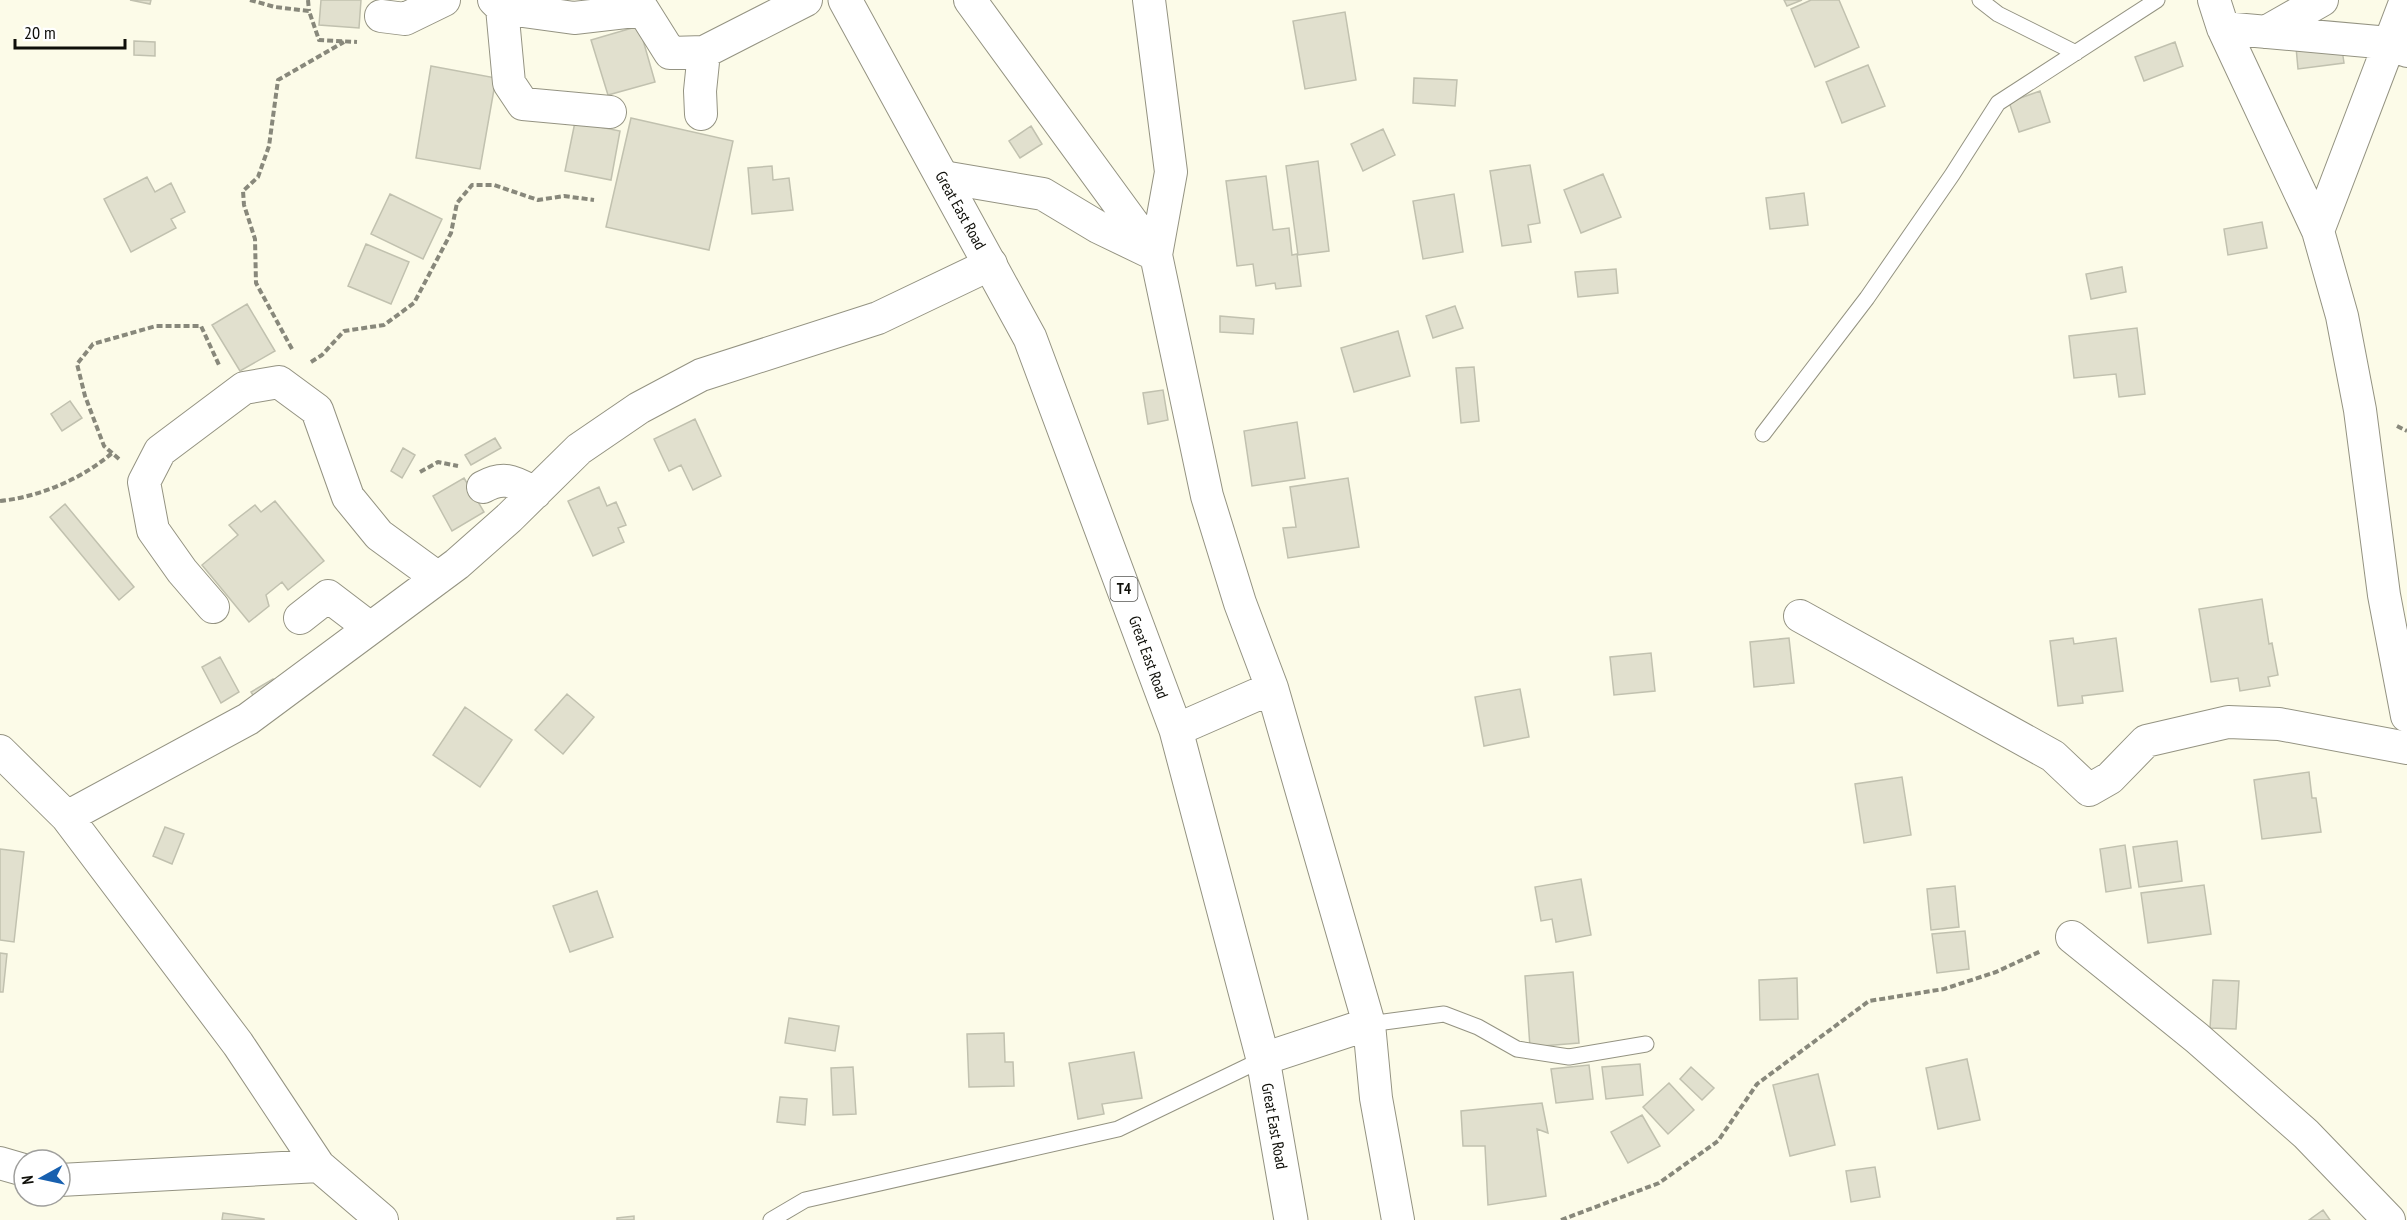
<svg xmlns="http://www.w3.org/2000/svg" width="2407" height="1220" font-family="'PT Sans Narrow',sans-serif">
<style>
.building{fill:#e1e0ce;stroke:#c1c1af;stroke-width:1.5}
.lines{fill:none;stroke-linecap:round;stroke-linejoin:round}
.service-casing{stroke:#949382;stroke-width:17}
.minor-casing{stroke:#949382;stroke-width:34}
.trunk-casing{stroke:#949382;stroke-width:35}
.path{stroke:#88887b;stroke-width:4;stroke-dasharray:6 3;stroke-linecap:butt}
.service{stroke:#fff;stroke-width:15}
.minor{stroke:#fff;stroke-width:32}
.trunk{stroke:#fff;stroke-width:33}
.labels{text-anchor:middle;stroke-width:4.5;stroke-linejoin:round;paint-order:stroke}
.shield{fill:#fff;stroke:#575753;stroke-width:1.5}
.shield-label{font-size:15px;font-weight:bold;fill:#0f0f09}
.street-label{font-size:16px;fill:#0f0f09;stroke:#fff}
</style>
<rect width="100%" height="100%" fill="#fcfbe8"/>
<path class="building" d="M130,0H151L150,4Z
M321,0H361L359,28L319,25Z
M1784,0H1802L1787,6Z
M1811,0H1839L1859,47L1815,67L1791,9Z
M1345,12L1356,80L1305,89L1293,21Z
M639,26L655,82L608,95L591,40Z
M134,41L155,42V56L134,55Z
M2175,42L2183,66L2144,81L2135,57Z
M2341,42L2344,63L2298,69L2296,47Z
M1868,65L1885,106L1842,123L1826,82Z
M431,66L496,78L480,169L416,158Z
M1414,78L1457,80L1455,106L1413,103Z
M2040,91L2050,122L2019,132L2009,102Z
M631,118L733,141L709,250L606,227Z
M575,122L620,131L611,180L565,171Z
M1031,126L1042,144L1020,158L1009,141Z
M1383,129L1395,155L1363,171L1351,144Z
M1318,161L1329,251L1298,255L1286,166Z
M1530,165L1540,223L1528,225L1531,242L1502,246L1490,171Z
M772,166L773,180L789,178L793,210L752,214L748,168Z
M1603,174L1621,217L1581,233L1564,190Z
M1266,176L1273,230L1289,228L1292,255L1297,254L1301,286L1276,289L1275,283L1256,286L1253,264L1237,266L1226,181Z
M147,177L155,192L171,183L185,212L171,219L176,228L131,252L104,199Z
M1804,193L1808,225L1770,229L1766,198Z
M390,194L442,219L423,259L371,234Z
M1454,194L1463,252L1423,259L1413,201Z
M2262,222L2267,248L2228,255L2224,229Z
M366,244L409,262L391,304L348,286Z
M2122,267L2126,292L2091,299L2086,274Z
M1616,269L1618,293L1578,297L1575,272Z
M247,304L275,351L240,371L212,325Z
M1455,306L1463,328L1433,338L1426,316Z
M1220,316L1254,319L1253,334L1220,332Z
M2137,328L2145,394L2119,397L2116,374L2074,378L2069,336Z
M1398,331L1410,376L1354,392L1341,348Z
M1474,367L1479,421L1461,423L1456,368Z
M1163,390L1168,420L1148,424L1143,393Z
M70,401L82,418L62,431L51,414Z
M695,419L721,476L693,490L681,465L669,471L654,439Z
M1297,422L1305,478L1252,486L1244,431Z
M495,438L501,448L471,465L465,455Z
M403,448L415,455L402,478L391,471Z
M464,478L484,512L452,531L433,496Z
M1348,478L1359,547L1288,558L1283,528L1296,527L1290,487Z
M599,487L607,506L616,502L626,525L618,528L624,542L593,556L568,501Z
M275,501L324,561L288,590L282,582L266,595L269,606L249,622L202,565L238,535L229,525L255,505L261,512Z
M65,504L134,587L119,600L50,517Z
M2262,599L2269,644L2272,643L2278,675L2268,677L2270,686L2240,691L2238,678L2211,682L2199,609Z
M1789,638L1794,683L1754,687L1750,642Z
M2073,638L2074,644L2116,638L2123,691L2082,696L2083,703L2058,706L2050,641Z
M1651,653L1655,691L1614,695L1610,657Z
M220,657L239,692L221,703L202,667Z
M273,679L278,687L256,700L251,692Z
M1520,689L1529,737L1484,746L1475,697Z
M567,694L594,717L563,754L535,730Z
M465,707L512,740L480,787L433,755Z
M2309,772L2312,798H2316L2321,832L2262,839L2254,780Z
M1902,777L1911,835L1864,843L1855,784Z
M165,827L184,834L172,864L153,856Z
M2177,841L2182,881L2139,887L2133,847Z
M2125,845L2131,888L2106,892L2100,849Z
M0,849L24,852L14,942L0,940Z
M1581,879L1591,935L1556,942L1552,919L1541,921L1535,887Z
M2204,885L2211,934L2148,943L2141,893Z
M1955,886L1959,927L1931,930L1927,889Z
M597,891L613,937L570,952L553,906Z
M1965,931L1969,969L1937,973L1932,934Z
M0,953L7,954L3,992H0Z
M1573,972L1579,1043L1530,1047L1525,976Z
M1797,978L1798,1019L1760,1020L1759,980Z
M2213,980L2239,981L2236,1029L2210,1028Z
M789,1018L839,1026L835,1051L785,1043Z
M1004,1033L1005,1062H1013L1014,1086L969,1087L967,1034Z
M1134,1052L1142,1098L1102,1104L1104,1114L1078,1119L1069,1063Z
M1967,1059L1980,1120L1938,1129L1926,1068Z
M1640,1064L1643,1095L1606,1099L1602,1067Z
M1589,1065L1593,1099L1556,1103L1551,1069Z
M853,1067L856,1114L833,1115L831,1068Z
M1691,1067L1714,1088L1702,1100L1680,1079Z
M1818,1074L1835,1145L1790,1156L1773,1085Z
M1669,1083L1694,1110L1668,1134L1643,1107Z
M780,1097L807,1099L805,1125L777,1122Z
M1542,1103L1548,1133L1537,1129L1546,1196L1488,1205L1485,1146H1463L1461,1111Z
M1642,1115L1660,1146L1628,1163L1611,1132Z
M1875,1167L1880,1197L1851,1202L1846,1171Z
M2323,1210L2330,1220H2309Z
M223,1213L264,1219V1220H222Z
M634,1216V1220H617V1218Z"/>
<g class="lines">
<g class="service-casing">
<path id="service" d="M1980,0L1998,14L2076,53
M1763,434L1867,298L1952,175L1998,103L2157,0
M1369,1024L1444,1014L1478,1027L1517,1049L1569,1057L1646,1044
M771,1220L805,1200L1118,1129L1263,1059"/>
</g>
<g class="minor-casing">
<path id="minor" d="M494,0L502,8L574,18L643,10L670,53L704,52
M970,0L1156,255
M1149,0L1171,172L1156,255L1207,496L1240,603L1272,688L1369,1024L1376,1098L1398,1220
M2214,0L2223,28L2318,231L2342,316L2360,410L2384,595L2407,716
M502,8L509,83L523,104L610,112
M381,16L405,19L444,0
M2223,28L2389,43L2407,51
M2266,32L2322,0
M701,114L700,91L704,52L806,0
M943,177L1043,194L1098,227L1152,253
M2318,231L2406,0
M483,487C505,475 514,482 535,493
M213,607L182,571L153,530L144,482L160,451L244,388L279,382L317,410L348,497L379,535L438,578
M1800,616L2053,756L2089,790L2110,778L2146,741L2228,722L2279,724L2407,748
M300,618L328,596L370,628
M1176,730L1272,688
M0,751L67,817L238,1044L319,1166L382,1220
M67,817L248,719L457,564L509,518L579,449L639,408L701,375L878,318L991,264
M2072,937L2197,1038L2306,1134L2389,1220
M1263,1059L1369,1024
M0,1163L24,1170
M60,1180L319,1166"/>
</g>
<g class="trunk-casing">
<path id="trunk" d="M845,0L1030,338L1176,730L1263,1059L1291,1220"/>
</g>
<path class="path" d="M250,0L275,7L309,11L319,40L357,42
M308,0L309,11
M292,349L256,283L255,239L244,205L243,191L258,177L269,146L278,80L344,42
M311,362L322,355L344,331L384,325L414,303L451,233L457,203L472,185H494L538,200L564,196L594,200
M2397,426L2407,431
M119,459L104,446L85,396L77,364L93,344L156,326H201L219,365
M420,472L438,462L458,466
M0,501C39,497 82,479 112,453
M1561,1220L1659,1183L1718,1141L1757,1084L1869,1001L1944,989L1996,972L2041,951"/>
<use href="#service" class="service"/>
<use href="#minor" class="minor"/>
<use href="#trunk" class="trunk"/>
</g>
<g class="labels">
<rect class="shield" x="1110.5" y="577" width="27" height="24" rx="4.5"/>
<g class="shield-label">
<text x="1124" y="594">T4</text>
</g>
<g class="street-label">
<text transform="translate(961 210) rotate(61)" y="6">Great East Road</text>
<text transform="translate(1149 657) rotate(70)" y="6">Great East Road</text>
<text transform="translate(1275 1126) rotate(80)" y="6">Great East Road</text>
</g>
</g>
<g transform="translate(42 1178) rotate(262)"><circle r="28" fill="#ffffff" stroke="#9f9f9d" stroke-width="1.5"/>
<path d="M0-4.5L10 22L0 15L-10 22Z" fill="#1860af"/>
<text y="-9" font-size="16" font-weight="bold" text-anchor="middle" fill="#0f0f09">N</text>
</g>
<path d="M15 39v9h110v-9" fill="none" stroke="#0f0f09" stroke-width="3"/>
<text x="24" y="39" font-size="18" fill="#0f0f09" stroke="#ffffff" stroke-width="4.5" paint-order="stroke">20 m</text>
</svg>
